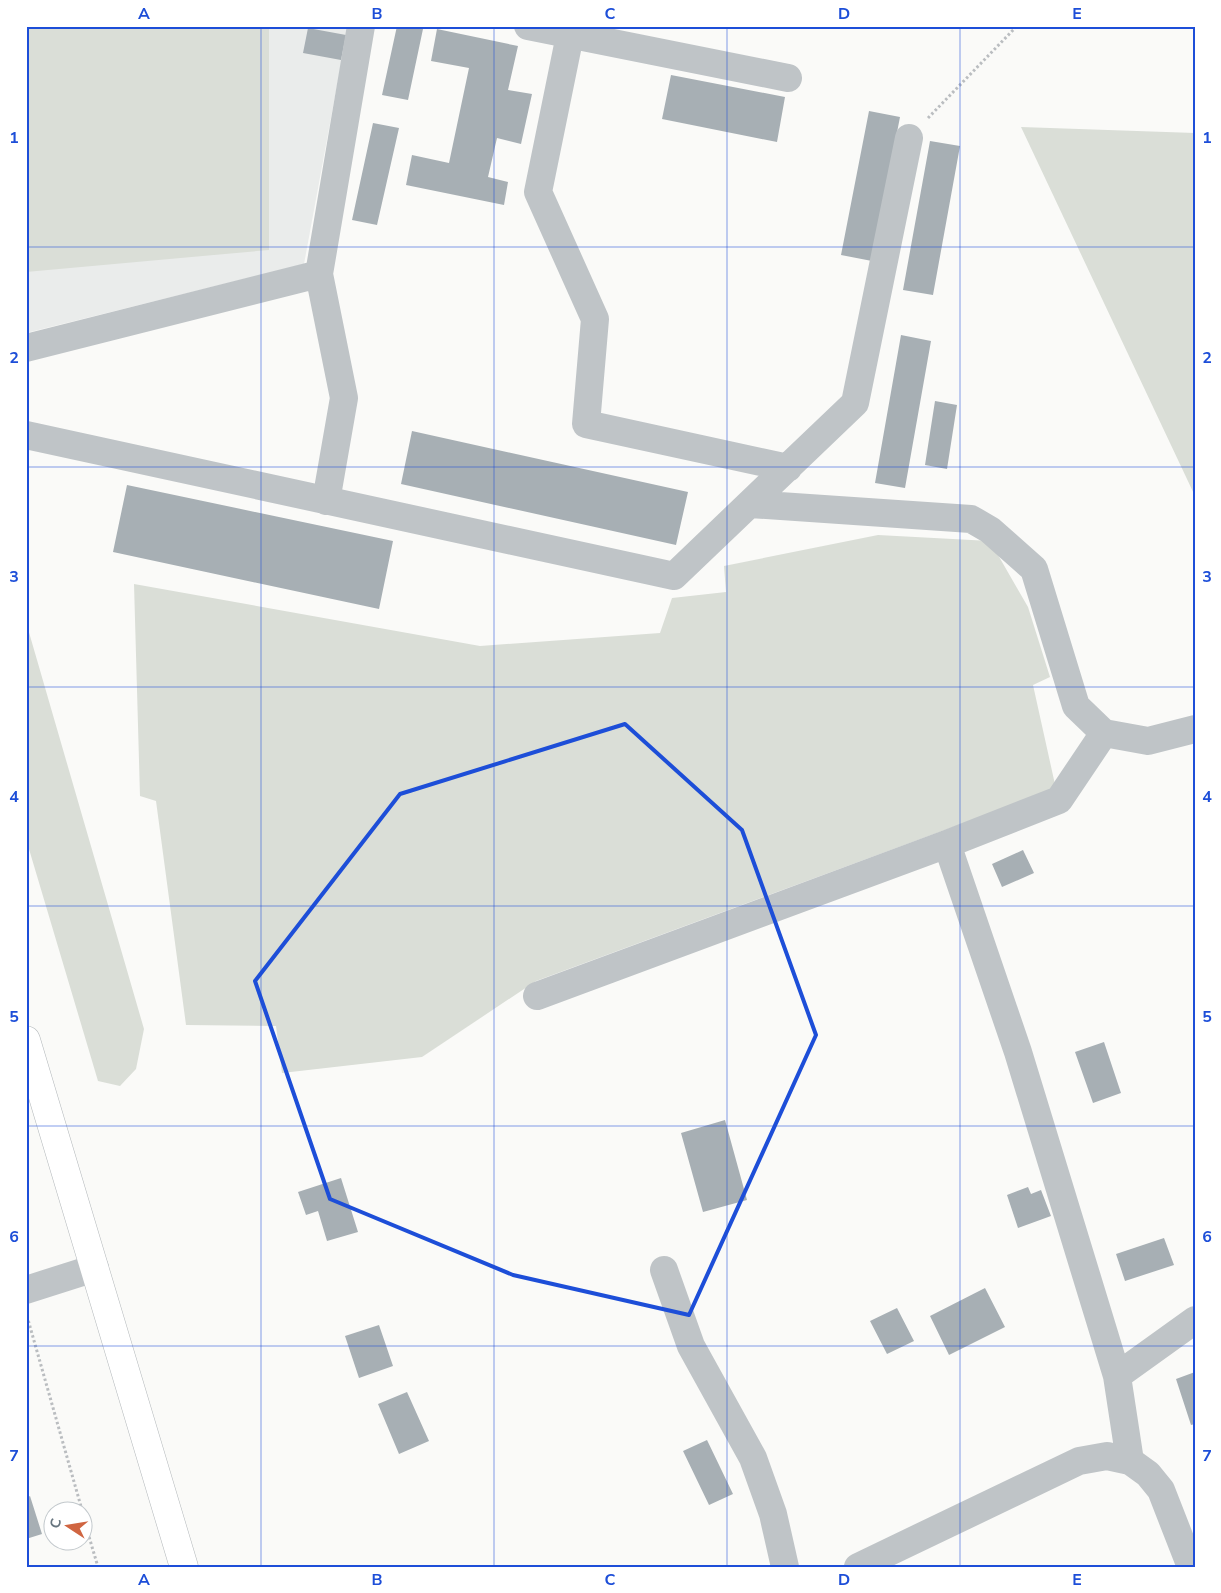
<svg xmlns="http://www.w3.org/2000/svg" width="1221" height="1593" font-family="'Nunito Sans',sans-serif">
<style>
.built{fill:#eaeceb}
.green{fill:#daded7}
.building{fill:#a7afb4}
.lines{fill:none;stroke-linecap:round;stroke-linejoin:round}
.major-casing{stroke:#b3b8bb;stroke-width:29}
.path{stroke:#babdc0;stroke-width:3;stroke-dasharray:2.5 2.5;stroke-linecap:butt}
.minor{stroke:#bfc4c7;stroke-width:28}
.major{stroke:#fff;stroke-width:28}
.marked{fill:none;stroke:#1d4ed8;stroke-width:4;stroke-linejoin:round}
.grid{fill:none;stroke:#1d4ed8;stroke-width:1;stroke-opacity:0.55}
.neatline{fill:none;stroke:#1d4ed8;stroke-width:2}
.grid-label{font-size:16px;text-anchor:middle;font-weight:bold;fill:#1d4ed8}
</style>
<rect width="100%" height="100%" fill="#fafaf8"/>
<path class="built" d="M26,26H348L304,264L26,333Z"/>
<path class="green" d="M26,26H269V250L26,272Z
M1021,127L1195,133V496Z
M878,535L990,541L1028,607L1050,677L1033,685L1056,789L536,981L422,1057L282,1073L276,1026L186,1025L156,801L140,796L134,584L480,646L660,633L672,598L726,592L724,566Z
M26,622L144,1029L136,1069L120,1086L98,1081L26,839Z"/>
<path class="building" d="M397,26H410L423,29L408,100L382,95Z
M308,28L346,35L341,60L303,53Z
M437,29L518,46L508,90L532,94L521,144L497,138L488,177L508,182L504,205L406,185L412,155L449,163L469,68L431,61Z
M671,75L785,97L777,142L662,119Z
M869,111L900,117L872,261L841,255Z
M373,123L399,128L377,225L352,220Z
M930,141L960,146L933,295L903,290Z
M901,335L931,341L905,488L875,483Z
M935,401L957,405L947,469L925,465Z
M412,431L688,492L676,545L401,484Z
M127,485L393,541L379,609L113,552Z
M1023,850L1034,873L1002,887L992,864Z
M1104,1042L1121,1093L1093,1103L1075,1052Z
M725,1120L747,1200L703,1212L681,1133Z
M341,1178L358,1232L327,1241L318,1211L306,1215L298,1192Z
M1028,1187L1031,1194L1041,1190L1051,1216L1018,1228L1007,1195Z
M1164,1238L1174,1265L1125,1281L1116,1254Z
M985,1288L1005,1327L949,1355L930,1316Z
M897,1308L914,1341L887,1354L870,1321Z
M379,1325L393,1366L359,1378L345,1336Z
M1195,1372V1424L1191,1425L1176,1379Z
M407,1392L429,1441L399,1454L378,1404Z
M707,1440L733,1494L709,1505L683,1451Z
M30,1496L42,1534L26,1539V1498Z"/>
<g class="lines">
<g class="major-casing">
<path id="major" d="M26,1040L184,1567"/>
</g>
<path class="path" d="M928,118L1017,26
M27,1316L82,1510
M82,1513L98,1567"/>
<path class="minor" d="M528,26L788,78
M570,35L538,192L595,319L586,424L788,468
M319,274L361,26
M26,348L319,274L344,398L326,501
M26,435L674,576L855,403L909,138
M750,504L971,519L990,530L1034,569L1076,706L1104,733L1148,741L1195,729
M947,844L1018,1052L1117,1376L1130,1461
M537,996L947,844L1059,800L1104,733
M664,1270L691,1346L753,1458L773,1514L785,1567
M26,1290L95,1268
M1117,1376L1195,1320
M858,1567L1079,1461L1107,1456L1130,1461L1148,1474L1161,1490L1191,1567"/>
<use href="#major" class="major"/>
</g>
<path class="marked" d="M625,724L742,830L816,1035L689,1315L513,1275L330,1199L255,981L400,794Z"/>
<path class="grid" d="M261,26V1567M494,26V1567M727,26V1567M960,26V1567M26,247H1195M26,467H1195M26,687H1195M26,906H1195M26,1126H1195M26,1346H1195"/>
<rect width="1221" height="1593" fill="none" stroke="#ffffff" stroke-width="55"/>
<g transform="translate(68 1526) rotate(282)"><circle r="24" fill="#ffffff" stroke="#c2c8cc"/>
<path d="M0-4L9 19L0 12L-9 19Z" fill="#d06541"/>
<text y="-8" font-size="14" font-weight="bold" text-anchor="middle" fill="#67757f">С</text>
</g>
<rect x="28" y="28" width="1166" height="1538" class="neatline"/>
<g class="grid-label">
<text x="144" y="19">A</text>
<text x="377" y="19">B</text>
<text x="610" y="19">C</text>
<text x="844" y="19">D</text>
<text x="1077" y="19">E</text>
<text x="14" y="143">1</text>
<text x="1207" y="143">1</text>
<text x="14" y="363">2</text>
<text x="1207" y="363">2</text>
<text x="14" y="582">3</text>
<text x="1207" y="582">3</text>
<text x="14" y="802">4</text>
<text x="1207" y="802">4</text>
<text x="14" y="1022">5</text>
<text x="1207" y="1022">5</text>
<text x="14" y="1242">6</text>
<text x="1207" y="1242">6</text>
<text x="14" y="1461">7</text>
<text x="1207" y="1461">7</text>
<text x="144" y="1585">A</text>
<text x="377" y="1585">B</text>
<text x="610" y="1585">C</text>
<text x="844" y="1585">D</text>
<text x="1077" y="1585">E</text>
</g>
</svg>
